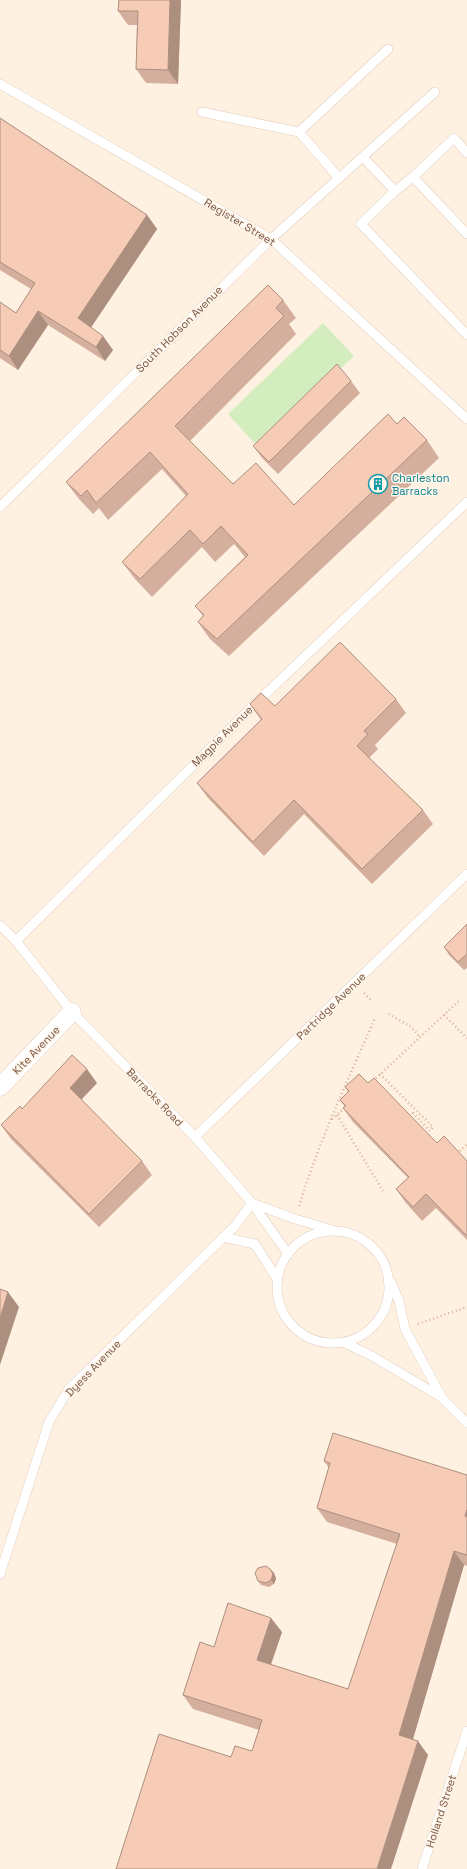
<svg xmlns="http://www.w3.org/2000/svg" width="467" height="1869" font-family="'Space Grotesk',sans-serif">
<style>
.green{fill:#d3edbe}
.lines{fill:none;stroke-linecap:round;stroke-linejoin:round}
.service-casing{stroke:#e3cdbc;stroke-width:10}
.minor-casing{stroke:#e3cdbc;stroke-width:19}
.path{stroke:#dbb099;stroke-width:2.5;stroke-dasharray:1 3;stroke-linecap:butt}
.service{stroke:#fff;stroke-width:9}
.minor{stroke:#fff;stroke-width:18}
.wall{fill:#d4af9d}
.shaded-wall{fill:#ac8f7f}
.building{fill:#f6ccb6;stroke:#ac8f7f}
.labels{text-anchor:middle;stroke-width:3;stroke-linejoin:round;paint-order:stroke}
.street-label{font-size:11px;fill:#785545;stroke:#fff5e9}
.culture-label{font-size:11px;fill:#0d838f;stroke:#fff5e9;text-anchor:start}
</style>
<rect width="100%" height="100%" fill="#fef1e1"/>
<path class="green" d="M323,323L354,356L258,447L228,414Z"/>
<g class="lines">
<g class="service-casing">
<path id="service" d="M0,84L271,239L467,419
M202,112L299,132
M363,157L395,191L361,224L467,335
M413,177L454,138L467,153
M339,178L299,132L388,49
M395,191L413,177L467,234
M0,507L271,239L435,92
M0,925L16,941L72,1012L195,1137L252,1203L295,1219L336,1231
M16,941L254,705L467,502
M195,1137L467,874
M277 1287a56 56 0 1 1 112 0a56 56 0 1 1-112 0Z
M223,1237L255,1244L277,1279
M391,1282L399,1301L405,1329L441,1396
M343,1342L372,1356L441,1397L467,1423
M0,1574L49,1422L69,1389L235,1226L252,1203L288,1254
M422,1869L467,1731"/>
</g>
<g class="minor-casing">
<path id="minor" d="M0,1087L72,1012"/>
</g>
<path class="path" d="M364,993L372,1001
M389,1014L411,1027L420,1037
M444,1015L467,1038
M380,1074L433,1127L430,1131L413,1113L408,1117
M373,1081L460,1000
M337,1115L383,1191
M332,1119L346,1107
M457,1154L467,1144
M299,1206C319,1141 348,1080 375,1018
M418,1324L467,1307"/>
<use href="#service" class="service"/>
<use href="#minor" class="minor"/>
</g>
<path class="wall" d="M119,0H181L178,84L146,83L136,69L137,25H128L118,11Z
M0,118L147,215L157,229L91,327L113,350L105,361L48,325L18,370L0,358V302L16,313L31,289L0,270Z
M283,300L296,318L289,324L296,334L190,441L233,484L294,505L397,424L427,440L439,458L229,656L210,639L198,622L203,616L195,606L245,557L234,544L215,562L202,547L152,597L135,579L122,562L186,496L162,469L108,520L99,508L93,514L79,499L66,482Z
M351,381L360,393L278,474L262,458L253,446Z
M396,699L406,713L375,745L378,749L369,758L423,810L433,824L372,884L304,814L264,856L208,798L197,783L261,720L250,704L275,706Z
M467,924V968L464,970L449,955L444,947Z
M97,1083L81,1100L142,1161L152,1175L99,1227L11,1139L1,1125L22,1109Z
M368,1083L437,1143L467,1161V1240L436,1208L422,1221L406,1203L396,1189L408,1178L353,1122L343,1108L345,1107L340,1100L348,1092L345,1087Z
M324,1461L467,1475V1566L464,1565L413,1739L428,1755L231,1757L252,1751L259,1730L193,1709L183,1695L214,1647L282,1632L271,1665L348,1689L397,1544L327,1522L317,1508L329,1468Z
M270,1569L274,1573L276,1579L274,1584L269,1587L261,1585L258,1581Z"/>
<path class="shaded-wall" d="M170,0H181L178,84L168,70Z
M147,215L157,229L88,332L78,318Z
M38,311L48,325L18,370L9,356Z
M103,336L113,350L105,361L96,347Z
M87,1069L97,1083L79,1102L70,1088Z
M8,1292L19,1307L0,1365V1318Z
M467,1509V1520L465,1516Z
M454,1551L464,1565L410,1749L399,1735Z
M270,1569L274,1573L276,1579L274,1584L271,1580Z
M271,1618L282,1632L267,1675L257,1660Z
M418,1741L428,1755L391,1869H377Z"/>
<path class="building" d="M119,0H170L168,70L136,69L138,11H118Z
M0,118L147,215L78,318L103,336L96,347L38,311L9,356L0,350V302L16,313L35,283L0,262Z
M268,285L283,300L276,308L284,316L175,426L233,484L256,463L294,505L388,414L397,424L404,417L427,440L217,639L198,622L204,615L195,606L248,555L221,526L203,544L190,530L140,579L122,562L188,494L150,452L96,503L87,490L81,496L66,482Z
M337,364L351,381L269,462L253,446Z
M339,643H341L396,699L364,731L368,734L357,746L423,810L362,869L294,800L253,842L197,783L262,719L250,704L261,693L275,706Z
M467,924V954L458,962L444,947Z
M72,1055L87,1069L70,1088L142,1161L89,1214L1,1125L20,1106L22,1109Z
M359,1074L368,1083L374,1078L437,1143L444,1136L467,1161V1236L426,1194L413,1207L396,1189L409,1177L343,1108L346,1106L340,1100L349,1091L345,1087Z
M0,1289L8,1292L0,1318Z
M333,1433L467,1475V1509L465,1516L467,1517V1555L454,1551L399,1735L418,1741L377,1869H116L159,1734L231,1757L235,1746L252,1751L262,1720L183,1695L200,1642L214,1647L228,1603L271,1618L257,1660L348,1689L400,1534L317,1508L330,1463L324,1461Z
M266,1566L270,1569L273,1574L271,1580L266,1583L258,1581L255,1573L258,1568Z"/>
<defs>
<g id="building-ring" transform="scale(1)"><circle r="9.5" fill="#fff5e9" stroke="#0f9aa8" stroke-width="1.5"/><path d="M-4-6H4V6H1V3H-1V6H-4ZM-2.5-4.3h1.7v1.8h-1.7ZM.8-4.3h1.7v1.8H.8ZM-2.5-1h1.7V.8h-1.7ZM.8-1h1.7V.8H.8Z" fill="#0f9aa8"/></g>
</defs>
<g fill-rule="evenodd">
<use href="#building-ring" x="378" y="484"/>
</g>
<g class="labels">
<g class="street-label">
<text transform="translate(240 222) rotate(31)" y="4">Register Street</text>
<text transform="translate(179 329) rotate(-45)" y="4">South Hobson Avenue</text>
<text transform="translate(222 736) rotate(-45)" y="4">Magpie Avenue</text>
<text transform="translate(331 1006) rotate(-44)" y="4">Partridge Avenue</text>
<text transform="translate(36 1050) rotate(-46)" y="4">Kite Avenue</text>
<text transform="translate(155 1097) rotate(46)" y="4">Barracks Road</text>
<text transform="translate(93 1368) rotate(-46)" y="4">Dyess Avenue</text>
<text transform="translate(441 1811) rotate(-72)" y="4">Holland Street</text>
</g>
<g class="culture-label">
<text x="392" y="482">Charleston<tspan x="392" dy="13">Barracks</tspan></text>
</g>
</g>
</svg>
